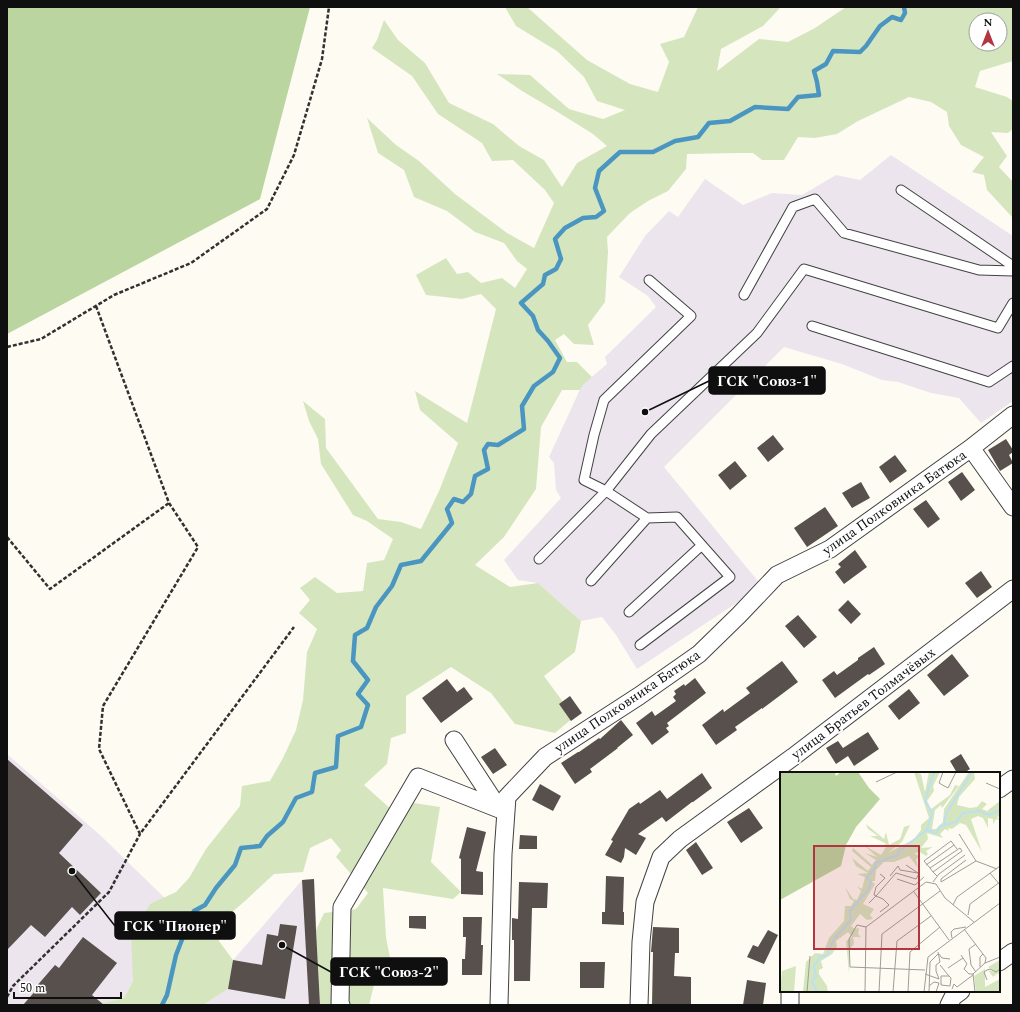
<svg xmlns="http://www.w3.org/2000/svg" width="1020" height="1012" font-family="Spectral,serif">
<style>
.industrial{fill:#ece5ed}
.green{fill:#d5e6bf;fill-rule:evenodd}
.forest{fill:#bad5a0}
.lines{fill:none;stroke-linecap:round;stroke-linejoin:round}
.stream{stroke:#4b96c0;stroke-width:4.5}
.building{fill:#57504d}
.service-casing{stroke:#424242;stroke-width:11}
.minor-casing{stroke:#424242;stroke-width:19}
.path{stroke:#313131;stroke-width:2.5;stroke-dasharray:4 2;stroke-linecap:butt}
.service{stroke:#fff;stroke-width:9}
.minor{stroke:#fff;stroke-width:17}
.labels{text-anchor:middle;stroke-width:4;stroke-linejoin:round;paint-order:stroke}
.street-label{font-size:14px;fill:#0f0f0f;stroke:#fff}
.inset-river{fill:none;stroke:#bddff0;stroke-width:2}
.inset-road{fill:none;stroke:#9e9d98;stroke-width:1}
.view{fill:#b23540;fill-opacity:0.15;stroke:#b23540;stroke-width:2}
.inset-edge{fill:none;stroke:#0f0f0f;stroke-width:2}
.leader{fill:none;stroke:#0f0f0f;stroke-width:1.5}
.callout-dot{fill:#0f0f0f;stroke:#fff;stroke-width:1.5}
.callout{fill:#0f0f0f;stroke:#0f0f0f;stroke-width:1.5}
.callout-label{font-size:15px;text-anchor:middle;font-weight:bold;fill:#fff}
</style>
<rect width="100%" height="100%" fill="#fefbf3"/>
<path class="industrial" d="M891,155L1013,236V401L981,423L959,398L931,393L898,382L882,380L842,364L784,347L664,467L762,586L637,669L616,635L602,617L581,621L538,583L518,580L504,560L561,498L556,490L554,463L549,457L582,385L607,364L605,357L656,307L648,296L619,277L645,236L669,211L678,217L705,179L743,205L772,193L802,195L836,175L860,180Z
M7,754L100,835L173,906L124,998L119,1005H7Z
M314,879L320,1005H203L228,989L233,960L262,927L302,880Z"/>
<path class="green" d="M505,7H527L587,60L630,84L658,92L669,62L660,44L684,37L698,7H782L780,8L763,26L721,49L717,71L759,39L788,42L815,28L846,7H1013V61L980,71L975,87L1007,97L1013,101V129L1008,133L991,132L1007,156L999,167L1013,182V218L987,190L984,175L972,172L984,157L961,145L949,126L947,112L931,102L909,97L858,121L837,134L815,138L798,137L784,160H762L753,153H738L687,154L686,169L668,191L648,201L630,213L607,237L608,252L605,302L588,325L594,345L574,344L564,334L555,340L567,362H577L592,377L583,385L580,390H562L541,427L536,489L504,537L475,565L510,587L538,583L581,621L575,652L544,676L574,717L555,733L515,724L491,693L451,667L406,696V733L391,738L387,764L364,785L401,818L414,803L440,807L431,862L461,892L453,899L383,888L386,937L391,963L374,985L369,1005H320L316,930L324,913L356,909L368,893L336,857L341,850L331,838L310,848L303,872L274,874L245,901L216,926L219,941L233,960L228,989L203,1005H96L124,998L133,981L131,936L150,904L176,892L189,878L206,849L240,806L242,786L270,781L283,758L296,730L303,700L307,652L317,629L299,613L310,600L300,588L315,577L337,593L363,591L367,563L384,560L393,539L367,521L353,515L321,464L318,439L309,421L303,401L325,419L326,448L378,519L401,522L421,529L439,491L458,443L420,410L415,391L467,423L496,309L481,294L462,299L426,295L416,275L446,258L457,274L468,272L481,283L502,278L515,288L527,269L517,261L504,243L475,232L447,211L414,197L404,170L378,153L367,118L396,145L419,161L455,194L507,233L534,248L554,203L545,190L513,160L492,161L482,143L438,114L412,76L372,48L377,40L384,20L398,40L425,63L449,103L493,124L519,146L544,160L562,187L577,163L607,146L593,134L556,111L522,91L497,74L530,75L569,109L603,119L625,110L597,101L584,77L557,51L516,26ZM976,20H1000V44H976Z"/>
<path class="forest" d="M7,7H310L260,199L7,334Z"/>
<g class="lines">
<path class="stream" d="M162,1005L167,995L176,955L188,924L194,911L205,905L216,888L235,865L241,848L260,846L267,836L283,822L296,798L312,792L315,773L336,767L338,736L361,727L368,705L358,694L368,680L353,661L355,635L367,628L376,607L392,586L401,565L421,561L452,523L447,509L454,499L463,502L471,494L475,476L488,469L484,450L488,444L498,445L524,429L522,406L534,386L553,372L560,358L548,341L538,330L533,316L521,303L543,284L545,275L556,269L561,259L555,239L565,228L583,218L596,217L604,211L595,188L599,171L620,152H653L675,141L698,137L709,123L730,121L755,107L788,109L798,97L819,95L817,82L814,71L826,64L833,51L860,52L866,46L880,26L892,17L901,20L905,13L904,7"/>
</g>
<path class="building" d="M773,435L784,449L768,462L757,448Z
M1006,439L1013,450V452L1009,455L1013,463L1000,471L988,450Z
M895,455L907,471L890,483L879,467Z
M735,461L747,476L730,490L718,475Z
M962,472L975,490L961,501L948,482Z
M861,482L870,498L852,508L842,493Z
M926,500L940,519L928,528L913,509Z
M825,507L838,526L807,547L794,528Z
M855,550L867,567L844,584L835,572L841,567L838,564Z
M981,571L992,587L977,598L965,583Z
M848,600L861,614L851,624L838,610Z
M798,615L817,637L804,648L785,626Z
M874,647L885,664L869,675L868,674L835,698L822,680L834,671L837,675L858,660V658Z
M952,654L969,676L944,696L927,675Z
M782,661L798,682L762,709V708L735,727L737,730L716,745L702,725L723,709L724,712L750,693L746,688Z
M695,678L706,693L667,723L669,726L666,728L669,732L652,745L636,723L652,711L655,716L676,701L673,697L676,694L674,691L684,684L685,686Z
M447,679L457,692L464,687L473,699L441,723L422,698Z
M909,689L920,703L899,720L888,706Z
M570,696L582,713L571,721L559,704Z
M621,720L633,735L617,748H618L590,769L592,772L575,784L561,763L578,752H579L599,738L600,739Z
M868,732L879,749L854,766L848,756L836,764L826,748L838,741L843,748Z
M495,748L507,765L493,774L481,757Z
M961,754L970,769L964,773H957L950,761Z
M7,759L83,825L59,853L101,893L80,915L72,907L45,937L31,925L7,950Z
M702,773L712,788L693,802H692L666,822L662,817L638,834L646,838L636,855L625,848L624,857L621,863L605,855L613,841L611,840L629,809L639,802L640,804L660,790L667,799Z
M540,784L561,796L553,811L532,800Z
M749,808L763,828L741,843L727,822Z
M467,827L486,832L476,871L483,872V895L461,894V859L459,858Z
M520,835L537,836V849H519Z
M696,842L713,868L702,875L686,850Z
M606,876L624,877L623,912H624V925L602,924V912H605Z
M314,879L316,930L320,1005H309L302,880Z
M519,882L548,883L547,908H532L530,981H514V940H512V918L518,919Z
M409,916H426V929L409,928Z
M463,917H482L481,945H483L482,975H462V959H465L466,937H463Z
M280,924L297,926L285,999L228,989L233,960L262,965L267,934L278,936Z
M653,927L679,928V953H675L674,976L691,977V1005H652L653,952H651Z
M768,930L778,935L764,964L747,957L753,945L758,947Z
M83,937L117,963L92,995L104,1005H23L37,989L35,988L55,965L59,968Z
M406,958L427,959L426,979H405Z
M580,962H605L604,988H580Z
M747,980L766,983L763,1005H743Z"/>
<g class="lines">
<g class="service-casing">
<path id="service" d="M901,190L1013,266
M649,280L691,316L604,400L594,435L584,480L606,491L651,434L757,333L804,269L998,328L1013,303
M744,295L793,207L815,199L844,233L979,270L1013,271
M812,326L989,382L1013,366
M539,559L606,491L647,518L677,517L730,577L640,645
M591,581L647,518
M629,612L702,545"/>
</g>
<g class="minor-casing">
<path id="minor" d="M971,448L1013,507
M454,740L499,809
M999,789L1013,779
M999,962L1013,952
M341,1005L340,1003L342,907L418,777L499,809L507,797
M499,1005L503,854L507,797L545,757L639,696L699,654L739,615L777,575L830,549L971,448L1013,415
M639,1005L641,942L645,902L661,857L680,839L793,757L1013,589
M790,1005V991
M949,1005L953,997L961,991"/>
</g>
<path class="path" d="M96,306L169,503L198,547L103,706L99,749L140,834L294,627
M7,347L41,339L114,295L191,263L267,209L294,155L322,59L329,7
M7,537L50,589L169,503
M7,997L13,986L109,892L140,834"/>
<use href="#service" class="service"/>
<use href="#minor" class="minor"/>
</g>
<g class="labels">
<g class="street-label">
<text transform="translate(894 502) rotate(-35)" y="5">улица Полковника Батюка</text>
<text transform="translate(627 701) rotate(-34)" y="5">улица Полковника Батюка</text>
<text transform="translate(863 703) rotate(-37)" y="5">улица Братьев Толмачёвых</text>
</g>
</g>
<g transform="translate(780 772)">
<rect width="220" height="220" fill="#fefbf3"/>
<path d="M134,0L141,2L145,20L149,0H160L153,14L154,19L147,29L151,37L170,23L175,13L179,14L162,36L161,33L155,38L152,57H156L163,50L164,37L189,0H194L195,7L179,25L177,33L190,36L197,35L202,29L207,32L202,37L207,39L220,29V44L217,45L220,48L216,47L213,52V47L208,46V56L203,46L198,44L191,47L202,80L186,53L180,51L172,57L168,56L169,59L165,57L160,62L163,66L147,61L148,67L141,76L153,75L146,79L148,82L146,84L140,80L134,81L140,85L136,87L138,96L129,84L114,90H104L96,98L95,109H91L95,112L83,132L94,137L90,143L93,147L87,148L80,142L71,154L75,157L79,156L78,162L81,165H73L74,172L70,177L69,201L66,169L72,165L68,160L56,169L57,175L52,182L41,189L43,196L39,198V202L47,214L48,220H23L26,190L35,181L43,182L49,166L64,149L65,134H71L74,129L70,127L65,115L73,127L77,128L81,119L77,114L82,117L85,105L77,102L88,101L76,94L72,86L88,99L91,95L72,79L73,76L92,93L96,88L85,81L97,85L85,74L101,83L106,75L105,71L90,64H98L88,57L86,52L104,67L106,60L109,73L120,67L124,55L130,53L122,70L108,81L134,67L141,58V53L149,46ZM220,188V205L218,201L213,205L208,198L216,200L208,195ZM16,194L14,220H0L2,199ZM205,197V215L220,207V220H196L194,204Z" fill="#d5e6bf"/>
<path d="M0,0H55L56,4L61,0H78L89,16L100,27L76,55L66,73L61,94L0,128Z" fill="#bad5a0"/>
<path class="inset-river" d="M166,53L164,49L167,40L192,0M147,58L152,41L145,28L154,0M37,220L32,210L36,204L34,194L40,185L47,183L54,167L71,148L70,139L88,118L91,110L87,105L96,95L95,91L118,83L119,79L147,58L156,61L160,54L176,50L183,41L199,39L209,43L220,38"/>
<path class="inset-road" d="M163,0L159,11L168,16L176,0M96,10L117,0M206,11L220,17M179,62L196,89M186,88L161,107V110L196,89L217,97M126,93L138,101M146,93L174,73M150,96L144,89L171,69L177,77M153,100L150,96L180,76L182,79L153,100L157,104M210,101L220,113M100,102L105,106L96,115L94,123L96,124L116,101L136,107L139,102M110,104L118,94L120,98L138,101M117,107L135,113L144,105M153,110L159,102L185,83M134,120L169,168M89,131L96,124L103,127L109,133L100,140M173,133L177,125L220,94M188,143L190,132L220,110M86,155L77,153L69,167L70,195L145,198M184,157L206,186L205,191L193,202L195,220M172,166L171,160L174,157L186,155M196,172L189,177L191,193L196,200M159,182L162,186L170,187M181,183L187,192L184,197L189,202H193M205,191L220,185M160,193L169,204L171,206L170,214L161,213V204H169M200,195V185L203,182M168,196L183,186M145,202L159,207L156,199V193L160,190L158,180M207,208L204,200L207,198L210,197L216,200L220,197M149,214L154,210L159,211L156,220M172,217L174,212L177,215L193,203M27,220L30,184M85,220L86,155L146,110L156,112L165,126L194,150M99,220L102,162L160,119M113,220L117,169L151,144M128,220L130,180L160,155M144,220L148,185L220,131M149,220L150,190L158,182"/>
<path class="view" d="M34,74H139V177H34Z"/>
<rect width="220" height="220" class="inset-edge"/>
</g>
<path class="leader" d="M645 412L709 381M72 871L115 926M282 945L331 972"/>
<g class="callout-dot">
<circle cx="645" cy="412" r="4"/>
<circle cx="72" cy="871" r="4"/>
<circle cx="282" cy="945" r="4"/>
</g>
<g class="callout">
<rect x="709" y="367" width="116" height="27" rx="4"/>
<rect x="115" y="912" width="120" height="27" rx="4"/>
<rect x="331" y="958" width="116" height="27" rx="4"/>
</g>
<g class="callout-label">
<text x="767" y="386">ГСК "Союз-1"</text>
<text x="175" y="931">ГСК "Пионер"</text>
<text x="389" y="977">ГСК "Союз-2"</text>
</g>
<rect width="1020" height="1012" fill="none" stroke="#0f0f0f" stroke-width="16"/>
<g transform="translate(988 32)"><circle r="19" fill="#ffffff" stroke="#9f9f9f"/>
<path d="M0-3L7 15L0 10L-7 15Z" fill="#b23540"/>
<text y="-6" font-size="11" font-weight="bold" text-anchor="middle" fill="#0f0f0f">N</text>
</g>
<path d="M14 992v6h107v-6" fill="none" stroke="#0f0f0f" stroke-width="2"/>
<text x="20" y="992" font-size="12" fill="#0f0f0f" stroke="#ffffff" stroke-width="3" paint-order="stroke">50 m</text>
</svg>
